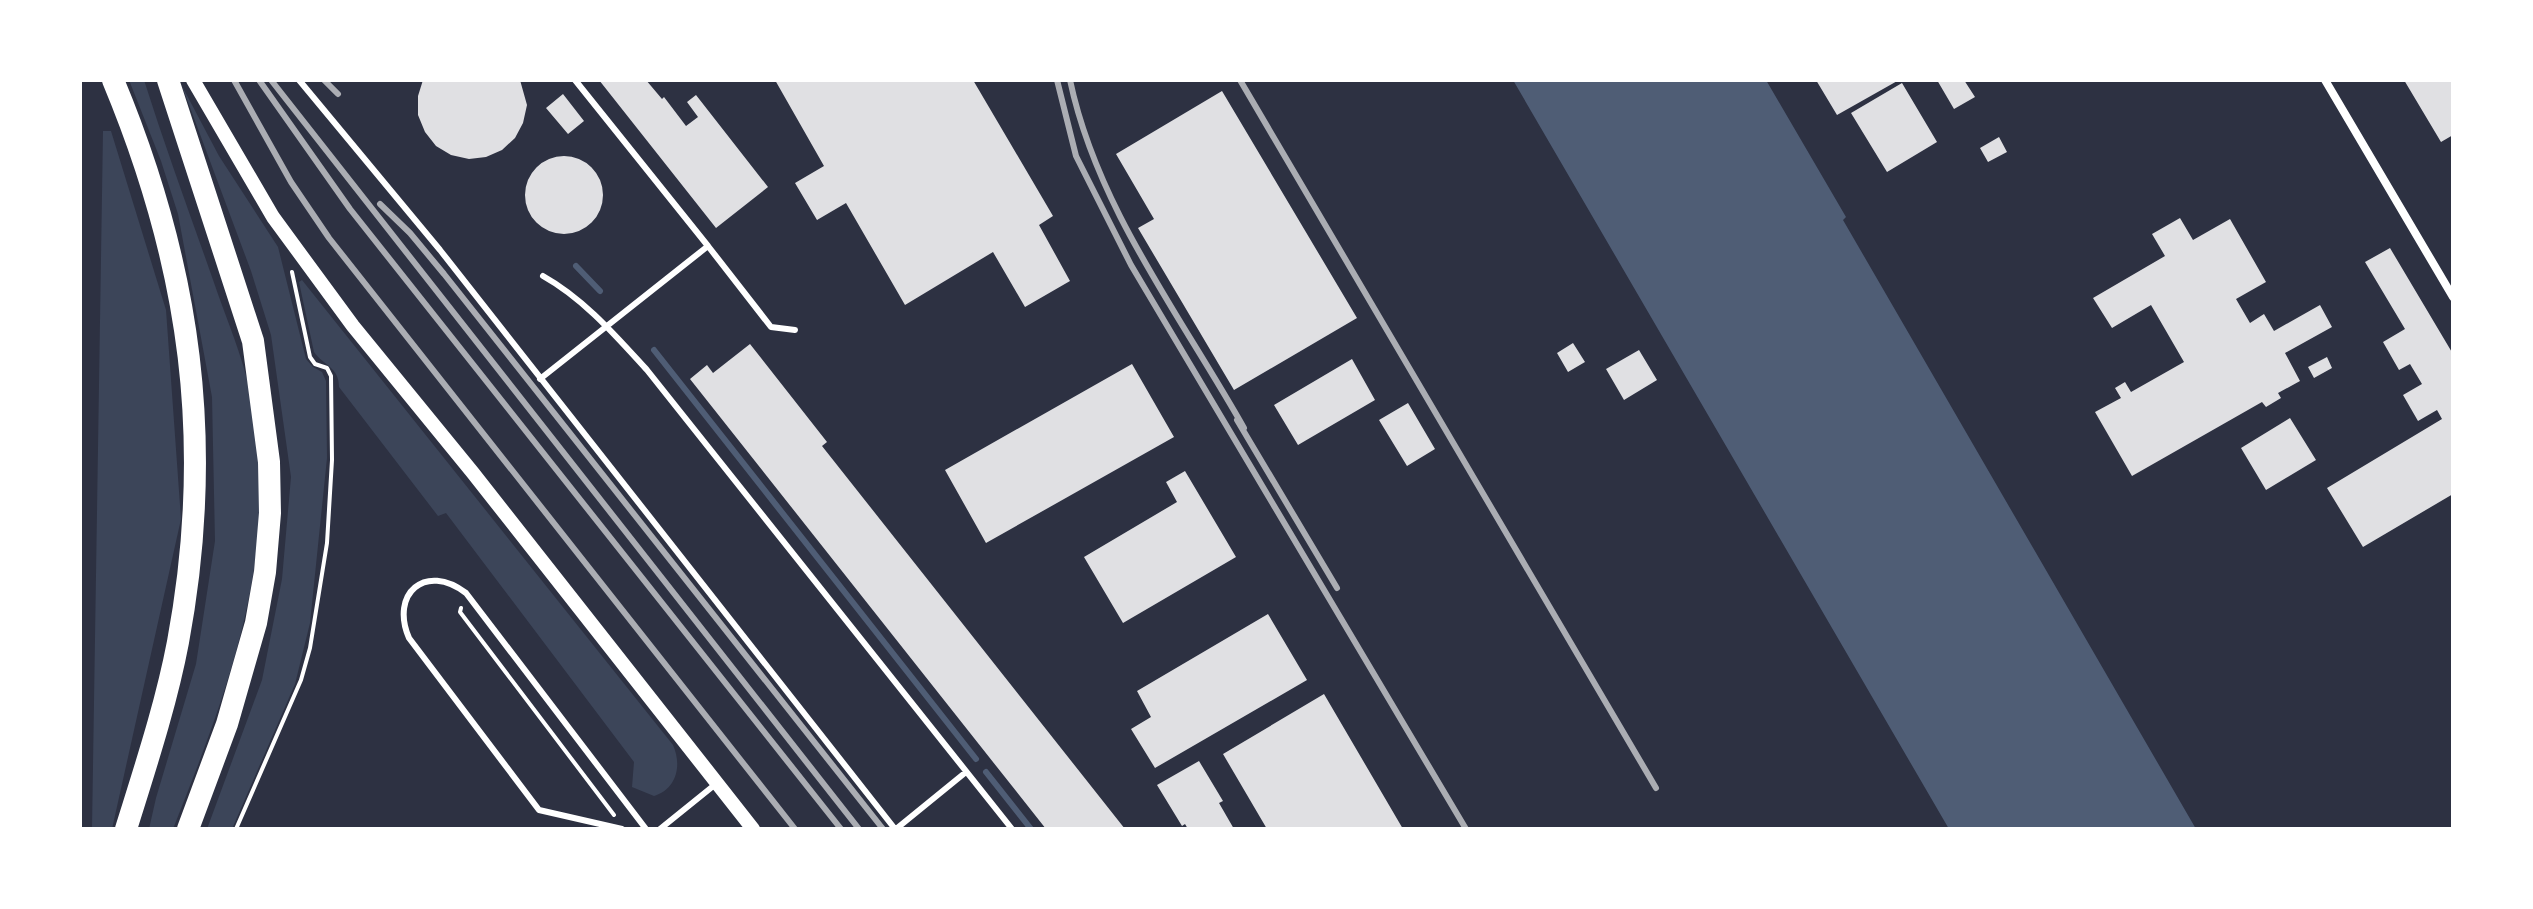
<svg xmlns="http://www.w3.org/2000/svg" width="2533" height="909" font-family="Quicksand,sans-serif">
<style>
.green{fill:#3c4559}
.water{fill:#4f5d75}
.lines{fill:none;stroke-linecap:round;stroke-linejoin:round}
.stream{stroke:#4f5d75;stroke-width:6}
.building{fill:#e0e0e3}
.path{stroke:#fff;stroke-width:4}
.service{stroke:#fff;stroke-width:6}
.minor{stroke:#fff;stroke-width:8}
.tertiary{stroke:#fff;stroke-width:14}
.motorway{stroke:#fff;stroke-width:22}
.rail{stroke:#abadb3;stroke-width:6}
</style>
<rect width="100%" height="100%" fill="#2d3142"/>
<path class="green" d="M129,80H144C167,153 194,225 219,297C232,333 247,369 253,407C279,560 228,690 173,829H149L156,798L196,664L215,541L212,397L178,214L161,161Z
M182,86L219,156L278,247L306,359L313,367L322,372L326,381L327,458L310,623L295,684L232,829H207L262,680L282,579L291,477L271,335L251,271Z
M103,131H111L166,310L181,519L112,829H92Z
M302,280L673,745C682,765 677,789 654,796L632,787L634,762L446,513L438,516L339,387C339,367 324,366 314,352L299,282Z"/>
<path class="water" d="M1513,80H1766L1846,217L1843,220L2196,829H1949Z"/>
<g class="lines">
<path class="stream" d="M576,266L600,291
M654,350L976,759
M986,772L1031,829"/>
</g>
<path class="building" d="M423,80H520L527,105L523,123L515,138L502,150L486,157L469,159L451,155L436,146L425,132L418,115V96Z
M599,80H646L662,99L664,97L686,126L698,117L687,102L696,95L768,187L716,228Z
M775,80H973L1053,216L1039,225L1070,281L1025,307L993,252L905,305L846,203L817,220L795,183L824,166Z
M1816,80H1899L1837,115Z
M1937,80H1964L1975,97L1954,109Z
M2404,80H2453V135L2441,142Z
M1902,83L1937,142L1887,172L1851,113Z
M1222,91L1357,318L1234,390L1138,228L1154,219L1116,154Z
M563,94L584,121L568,134L546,108Z
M1999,137L2007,152L1988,162L1980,148Z
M525 195a39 39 0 1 1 78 0a39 39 0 1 1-78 0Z
M2180,218L2193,240L2230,219L2266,282L2236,299L2250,323L2264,314L2274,331L2320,305L2332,327L2285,353L2300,381L2278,393L2281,398L2266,407L2262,402L2132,476L2095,412L2121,398L2115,388L2125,382L2131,392L2184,362L2151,305L2112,328L2093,298L2165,256L2152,234Z
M2390,248L2453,354V494L2363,547L2327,488L2442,419L2437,410L2418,421L2403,395L2422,384L2410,364L2399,370L2383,342L2405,329L2365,262Z
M1573,343L1585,362L1568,372L1557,353Z
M750,344L827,442L822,446L1125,829H1046L690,379L707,365L713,373Z
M1639,350L1657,380L1624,400L1606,369Z
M2327,357L2332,368L2314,378L2308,367Z
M1352,359L1375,400L1298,445L1274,405Z
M1132,364L1174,437L986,543L945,470Z
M1408,403L1435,449L1407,466L1379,420Z
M2290,418L2316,460L2266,490L2241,448Z
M1185,471L1236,557L1123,623L1084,557L1177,502L1166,482Z
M1268,614L1307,680L1155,768L1131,729L1151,717L1137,691Z
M1324,694L1403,829H1267L1223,754Z
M1199,761L1223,801L1219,803L1234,829H1188L1185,824L1182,826L1157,785Z"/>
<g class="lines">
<path class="path" d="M461,608L460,612L614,815
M236,829L301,680L310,648L327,543L332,460L331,376L327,368L315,364L310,357L292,272"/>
<path class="service" d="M299,80L440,250L895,829
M575,80L708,246
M543,276C584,299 615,335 647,370L1012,829
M540,379L708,246L771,327L795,330
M622,829L539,810L409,638C390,594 425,562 466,593L646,829
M660,829L717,783
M896,829L966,772"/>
<path class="minor" d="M2325,80L2453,297"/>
<path class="tertiary" d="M193,80L273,217L353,326L473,473L753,829"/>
<path class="motorway" d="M113,80C191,267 215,443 178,642C166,705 145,768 126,829
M168,80L253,341L269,462L270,513L265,572L256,623L227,724L188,829"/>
<path class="rail" d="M234,80L291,182L329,238L795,829
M259,80L350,209L841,829
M271,80L859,829
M324,80L338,94
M1057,80L1076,156L1131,265L1466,829
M1070,80C1097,208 1181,316 1244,428
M1240,80L1656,788
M380,204L410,233L444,274L883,829
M1237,420L1337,588"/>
</g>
<rect width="2533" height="909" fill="none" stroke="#ffffff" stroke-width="164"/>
</svg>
